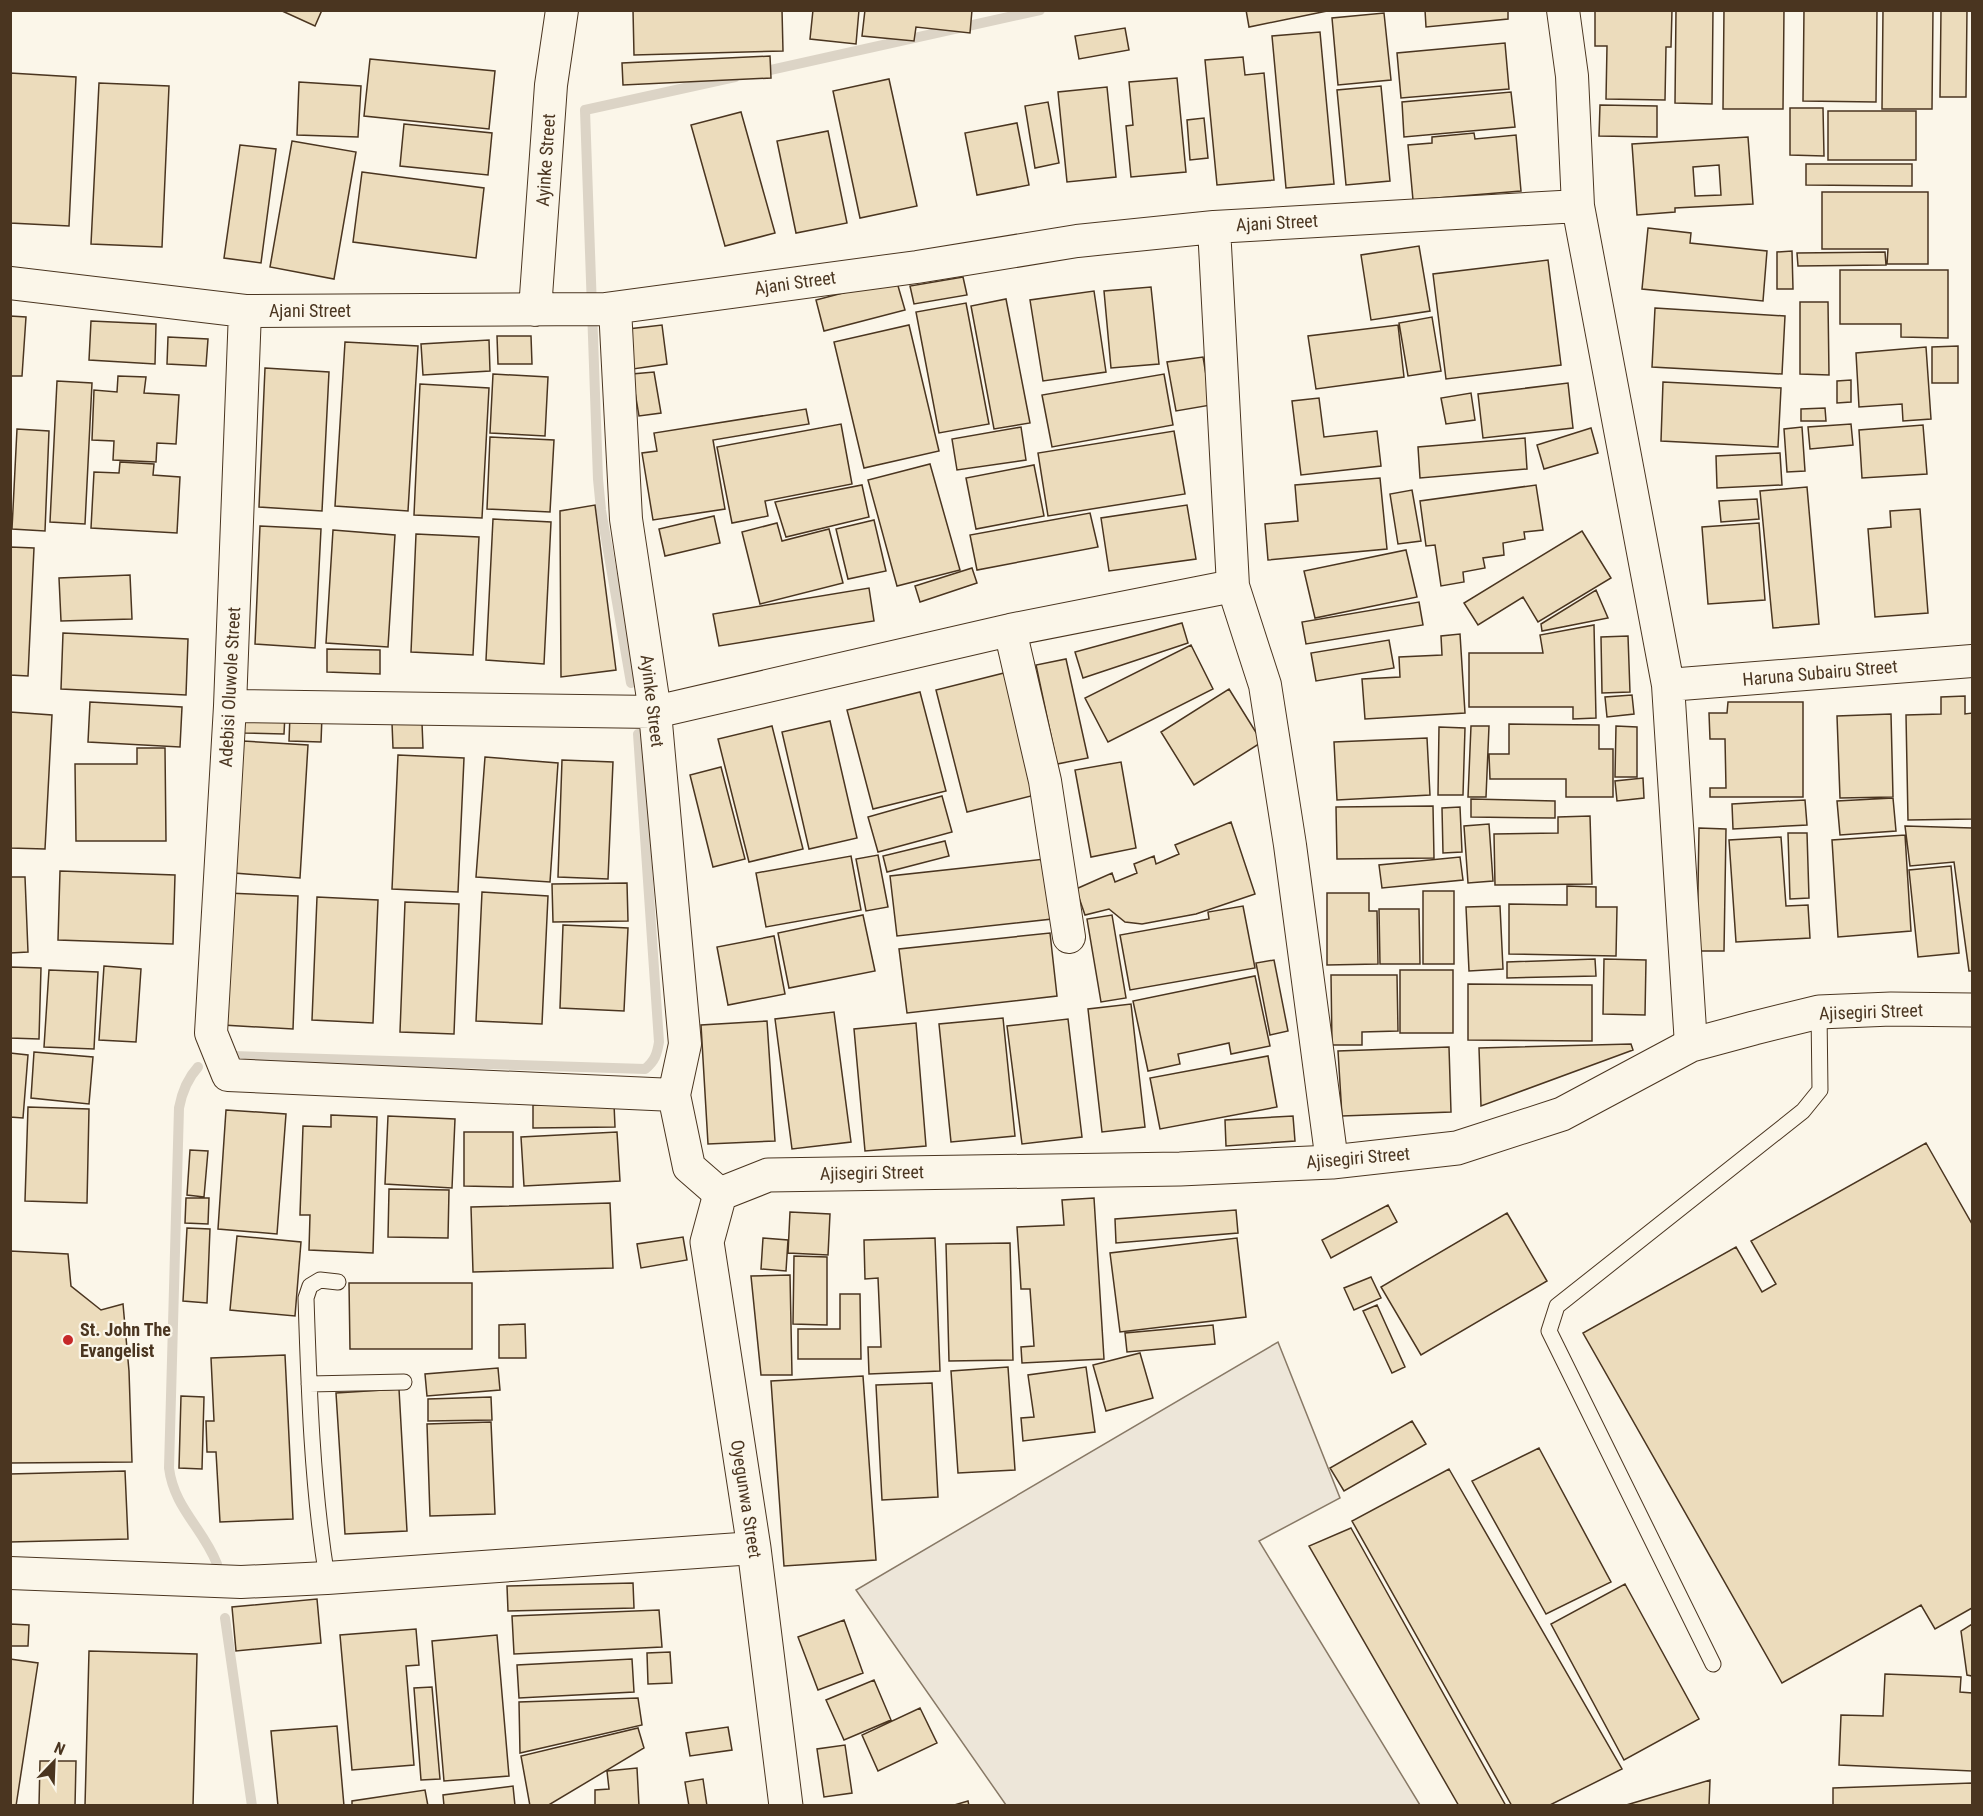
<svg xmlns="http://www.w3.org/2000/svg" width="1983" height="1816" font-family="'Roboto Condensed',sans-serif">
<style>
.green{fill:#ede6d9;stroke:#887966;stroke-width:1.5}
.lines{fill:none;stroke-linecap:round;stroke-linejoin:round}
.stream{stroke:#dcd4c6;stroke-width:10}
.building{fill:#ecdcbc;stroke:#4a3520;stroke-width:1.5;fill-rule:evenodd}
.service-casing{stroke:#4a3520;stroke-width:17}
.minor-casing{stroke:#4a3520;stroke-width:34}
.tertiary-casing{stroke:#4a3520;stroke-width:35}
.service{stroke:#fbf6e9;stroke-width:15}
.minor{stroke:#fbf6e9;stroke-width:32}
.tertiary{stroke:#fbf6e9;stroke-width:33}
.poi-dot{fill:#c62828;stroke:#fbf6e9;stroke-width:2}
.labels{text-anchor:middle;stroke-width:4.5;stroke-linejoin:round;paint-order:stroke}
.street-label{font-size:18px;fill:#4a3520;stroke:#fbf6e9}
.poi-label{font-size:18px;font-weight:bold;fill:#4a3520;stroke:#fbf6e9;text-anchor:start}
</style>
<rect width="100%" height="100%" fill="#fbf6e9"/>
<path class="green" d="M1278,1342L1340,1498L1259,1541L1420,1805H1006L856,1590Z"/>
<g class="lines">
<path class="stream" d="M757,73L1040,10
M631,683L601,510L598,479L585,110L735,77
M233,1056L645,1069C655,1061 657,1054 659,1042L638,734
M198,1067C187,1079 182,1092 179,1108L169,1468C174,1508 203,1528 217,1564
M225,1618L252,1806"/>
</g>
<path class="building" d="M280,10H322L315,26Z
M633,10H782L783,51L634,55Z
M813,10H859L856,44L810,39Z
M865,10H972L970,33L916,27L914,41L862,36Z
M1246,10H1332L1249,27Z
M1425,10H1508V19L1426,27Z
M1595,10H1672L1671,47H1666L1665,100L1606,99L1607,46H1595Z
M1676,10H1713L1712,104L1675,103Z
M1724,10H1784L1783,109H1723Z
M1804,10H1877L1876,102L1803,101Z
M1883,10H1933L1932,109H1882Z
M1941,10H1967L1966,97H1940Z
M1384,13L1391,80L1338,85L1332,18Z
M1125,28L1129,50L1079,59L1075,36Z
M1320,32L1334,184L1286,188L1272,36Z
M1505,43L1509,89L1401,98L1397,53Z
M770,56L771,78L623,85L622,63Z
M1243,57L1245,75L1264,73L1274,180L1217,185L1205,60Z
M370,59L495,71L489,129L364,116Z
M10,73L76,77L69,226L10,223Z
M1177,78L1186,172L1131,177L1126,126L1133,125L1129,82Z
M889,79L917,206L860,218L833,91Z
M299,82L361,86L358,137L297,135Z
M99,83L169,86L162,247L91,244Z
M1381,86L1390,181L1346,185L1337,90Z
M1107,87L1116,177L1067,182L1058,92Z
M1511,92L1515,127L1404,137L1402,102Z
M1048,102L1059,163L1035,168L1025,106Z
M1600,105L1657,106V137L1599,136Z
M1790,108H1823L1824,156L1790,155Z
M1828,111H1916V160H1828Z
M741,112L775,233L725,246L691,125Z
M1204,118L1208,158L1190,160L1187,120Z
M1017,123L1029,185L977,195L965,133Z
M404,124L492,133L488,175L400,166Z
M828,131L847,223L796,233L777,141Z
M1474,133L1475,139L1516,135L1521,191L1413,200L1408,145L1432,143V137Z
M1748,137L1753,204L1675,208V212L1637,215L1632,144ZM1719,165L1721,195L1695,196L1693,167Z
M292,141L356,152L334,279L270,267Z
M240,145L276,149L261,263L224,258Z
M1806,164H1912V186L1806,185Z
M362,172L484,188L476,258L353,242Z
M1822,192H1928V264H1887L1888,249H1822Z
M1648,228L1691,233L1690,243L1767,251L1763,301L1642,289Z
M1419,246L1430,311L1371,320L1361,255Z
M1792,251L1793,289H1777V252Z
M1885,252L1886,265L1798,266L1797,253Z
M1548,260L1561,365L1446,379L1433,274Z
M1840,270H1948V338L1901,337V324H1840Z
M963,277L967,295L914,304L910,286Z
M896,279L905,310L824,331L816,300Z
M1151,287L1159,364L1111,368L1104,291Z
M1094,291L1106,372L1043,381L1030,300Z
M1006,299L1030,423L994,429L971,306Z
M1800,302H1828L1829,375L1800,374Z
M966,303L989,424L939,433L916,312Z
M1655,308L1785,316L1782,374L1652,367Z
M10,316L26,317L22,376H10Z
M1432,317L1441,371L1408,376L1399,323Z
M91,321L156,324L155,364L89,360Z
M662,325L667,364L633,369L628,329Z
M909,325L939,451L864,468L834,342Z
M1398,325L1404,377L1316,389L1308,336Z
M497,336H531L532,364H498Z
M168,337L208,339L206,366L167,364Z
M489,340L490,371L423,375L421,344Z
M345,342L418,346L408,511L335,506Z
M1958,346V383H1932V347Z
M1926,347L1931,419L1903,421L1902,404L1859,407L1856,353Z
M1203,357L1211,405L1176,411L1167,362Z
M265,368L329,372L322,511L259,507Z
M654,372L661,413L639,416L632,374Z
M493,374L548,377L545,436L490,433Z
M1164,374L1173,425L1052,447L1042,395Z
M118,376L146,377L144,393L179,395L176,444L157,443L156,462L113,460L114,441L92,440L94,390L117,392Z
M1851,380V402L1837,403V381Z
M57,381L92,383L85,524L50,522Z
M1663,382L1781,388L1778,447L1661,441Z
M1568,383L1573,428L1483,438L1478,394Z
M420,384L489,388L482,518L414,515Z
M1471,393L1475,420L1446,424L1441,398Z
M1319,398L1324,437L1377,431L1381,466L1301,475L1292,401Z
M1825,408L1826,421H1801V409Z
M806,409L809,424L713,440L725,509L653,520L642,453L657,451L654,433Z
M841,424L852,484L765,501L768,516L732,523L717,447Z
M1851,424L1853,445L1810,449L1808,427Z
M1923,425L1927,474L1862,478L1859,430Z
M1021,427L1026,460L957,470L952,439Z
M1802,427L1805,471L1787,472L1784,429Z
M1591,428L1598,453L1544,469L1537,445Z
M17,429L49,431L45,531L12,529Z
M1174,431L1185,494L1048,516L1038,453Z
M490,437L554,440L550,512L487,509Z
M1525,438L1527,469L1420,478L1418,447Z
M1780,453L1782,485L1717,488L1716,456Z
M120,462L154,464L153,475L180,477L177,533L91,528L94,472L119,473Z
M930,464L960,570L897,586L868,480Z
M1034,465L1044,516L976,529L966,478Z
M1380,478L1387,549L1268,560L1265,524L1298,521L1295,485Z
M862,485L869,517L786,537L775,502Z
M1536,485L1543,530L1524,532L1525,539L1503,543L1504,555L1483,558L1485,568L1463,572L1464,582L1441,586L1435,545L1426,546L1420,501Z
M1807,487L1819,624L1773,628L1760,491Z
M1412,490L1421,541L1398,544L1390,494Z
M1757,499L1759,519L1721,522L1719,501Z
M595,505L616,670L561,677L560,511Z
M1187,505L1196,559L1109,571L1101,518Z
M1920,509L1928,613L1875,617L1868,529L1891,527L1890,511Z
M1090,513L1098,547L977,570L970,535Z
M714,516L720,543L665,556L659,529Z
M493,519L551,522L544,664L486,660Z
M874,520L886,571L848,579L836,529Z
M777,523L782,541L829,529L843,583L760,604L742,532Z
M1759,523L1765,600L1708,604L1702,527Z
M260,526L321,529L315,648L255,644Z
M333,530L395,535L388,647L326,643Z
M1582,531L1611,578L1538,622L1523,597L1478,625L1464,603Z
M416,534L479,537L473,655L411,652Z
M10,547L34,548L28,676L10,675Z
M1406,550L1417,597L1315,618L1304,571Z
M972,568L977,583L920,602L915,586Z
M130,575L132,619L61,621L59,578Z
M869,588L874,621L719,646L713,614Z
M1596,590L1608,618L1542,631L1541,624Z
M1419,602L1423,625L1306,644L1302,622Z
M1182,623L1188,643L1083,678L1075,652Z
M1594,625L1596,718L1573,719V707H1469V653H1543L1540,635Z
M63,633L188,639L186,695L61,689Z
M1460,634L1465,713L1365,719L1362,679L1400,677L1399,657L1442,655L1441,636Z
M1628,636L1630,692L1602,693L1601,637Z
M1389,640L1394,668L1316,681L1311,653Z
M1191,645L1213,689L1108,742L1085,698Z
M327,649L380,650V674L327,672Z
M1066,659L1088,758L1057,764L1036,665Z
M1012,671L1043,793L967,812L936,690Z
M1229,689L1262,742L1194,785L1161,732Z
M920,692L946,791L873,809L847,710Z
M1632,695L1634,714L1607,717L1605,697Z
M1965,696V714L1972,713V819L1908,820L1906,715L1941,714V697Z
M90,702L182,707L180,747L88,742Z
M1728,702H1803V797H1710V788H1726L1725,739H1710L1709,713H1727Z
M10,712L52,715L45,849L10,848Z
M245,713L285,714L284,734L244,733Z
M1891,714L1893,797L1840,798L1837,716Z
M290,715L322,716L321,742L289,741Z
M830,721L857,838L809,849L782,732Z
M392,723H422L423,748H393Z
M1509,724L1599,725V749H1613V797H1566V779H1490L1489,754H1509Z
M772,726L803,849L749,862L718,739Z
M1471,726H1489L1486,797H1468Z
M1616,726L1637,727V777H1615Z
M1439,727L1465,728L1463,795H1438Z
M1427,738L1430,795L1337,800L1334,742Z
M243,741L308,745L300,878L234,873Z
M137,748H165L166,841H76L75,764H137Z
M398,755L464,758L458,892L392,889Z
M485,757L558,763L550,882L476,877Z
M562,760L613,762L608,879L558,877Z
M1121,762L1136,848L1091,857L1075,770Z
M721,767L745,859L713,867L690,775Z
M1643,778L1644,798L1617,801L1615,781Z
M942,796L952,832L878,852L868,817Z
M1893,798L1896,831L1840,835L1837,801Z
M1471,799L1555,801V818L1471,817Z
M1805,800L1807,825L1733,829L1732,804Z
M1433,806L1434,858L1337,859L1336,807Z
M1460,807L1462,852L1443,853L1442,808Z
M1590,816L1592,884L1495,885L1494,834L1558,833V817Z
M1231,822L1255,894L1196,914L1142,924L1125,922L1109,909L1085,915L1076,889L1112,873L1115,882L1137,873L1134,864L1154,856L1156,864L1179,854L1175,845Z
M1489,824L1493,881L1468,883L1464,826Z
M1905,826L1972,828V971H1969L1954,862L1910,866Z
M1699,828L1726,829L1724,951H1697Z
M1788,833H1807L1809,898L1790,899Z
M1905,835L1911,931L1838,937L1832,840Z
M1781,837L1786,906L1808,905L1810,938L1736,942L1729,840Z
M945,841L949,856L887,872L883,856Z
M878,855L888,907L866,911L856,859Z
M851,856L861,910L766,927L756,873Z
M1460,857L1463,880L1382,888L1379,865Z
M1045,859L1052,919L897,936L890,876Z
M1951,866L1959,953L1918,957L1909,870Z
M60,871L175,875L173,944L58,940Z
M10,877H25L28,952L10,953Z
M627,883L628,921L553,922L552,884Z
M1567,886L1596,887V907H1617L1616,956L1509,954V904L1567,905Z
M1423,891H1454V964H1423Z
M482,892L548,896L542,1024L476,1021Z
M227,893L298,896L293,1029L223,1025Z
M1327,893H1369V911H1377L1378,964L1327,965Z
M317,897L378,900L373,1023L312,1020Z
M405,902L459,904L454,1034L400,1032Z
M1243,906L1255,968L1130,990L1120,935L1209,919L1208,912Z
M1500,906L1503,969L1469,971L1466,907Z
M1379,909H1419L1420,964H1380Z
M863,915L875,971L789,988L778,933Z
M1112,915L1126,998L1101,1002L1087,919Z
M563,925L628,928L624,1011L560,1008Z
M1050,933L1057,996L907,1013L899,949Z
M774,936L785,994L728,1005L717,947Z
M1595,959L1596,976L1507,978V962Z
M1604,959L1646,960L1645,1015L1603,1014Z
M1274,960L1288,1031L1270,1035L1256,963Z
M104,966L141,969L136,1042L99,1040Z
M10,967L41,968L39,1039L10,1038Z
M49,970L98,972L94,1049L44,1047Z
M1400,970H1453V1033H1400Z
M1331,975H1397L1398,1031L1362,1032V1045H1332Z
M1255,976L1270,1046L1231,1054L1229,1043L1178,1054L1180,1064L1148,1071L1133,1001Z
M1468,984L1592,985V1041L1468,1040Z
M1131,1004L1145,1127L1102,1132L1088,1009Z
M834,1012L851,1142L792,1149L775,1019Z
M1003,1018L1015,1136L951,1142L939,1024Z
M1068,1019L1082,1137L1022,1144L1007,1026Z
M767,1021L775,1141L708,1144L701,1025Z
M916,1023L926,1146L865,1151L854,1029Z
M1631,1044L1633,1050L1481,1106L1479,1048Z
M1449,1047L1451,1112L1342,1116L1338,1051Z
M34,1052L93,1057L89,1104L31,1098Z
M10,1053L28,1055L23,1118L10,1117Z
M1268,1056L1277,1107L1160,1129L1150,1078Z
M614,1104L615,1127L533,1128V1105Z
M28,1107L89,1109L87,1203L25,1201Z
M226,1110L286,1114L277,1234L218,1229Z
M331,1115L377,1117L373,1253L309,1250L310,1215H300L303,1126L331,1127Z
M388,1116L455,1119L452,1188L385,1184Z
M1293,1116L1295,1141L1226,1146L1225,1120Z
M464,1132H513V1187L464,1186Z
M617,1132L620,1181L524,1186L521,1137Z
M1926,1143L1972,1224V1608L1935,1629L1921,1605L1782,1683L1583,1333L1736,1247L1762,1292L1776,1284L1751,1241Z
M190,1150L208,1151L204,1197L187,1195Z
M389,1189L449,1190L448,1238L388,1237Z
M186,1198H209L208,1224L185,1223Z
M1094,1198L1104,1359L1022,1363L1021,1347L1034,1346L1030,1289H1021L1017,1227L1064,1225L1062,1200Z
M610,1203L613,1268L473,1272L471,1207Z
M1388,1205L1397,1222L1331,1258L1322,1240Z
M1236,1210L1238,1233L1116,1243L1115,1219Z
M790,1212L830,1214L828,1255L788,1253Z
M1507,1213L1547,1281L1421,1355L1381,1287Z
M187,1228L210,1229L207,1303L183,1301Z
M237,1236L301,1242L295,1316L230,1310Z
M683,1237L687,1260L641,1268L637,1244Z
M763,1238L788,1240L786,1271L761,1269Z
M935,1238L940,1371L869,1374L868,1347H881L878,1278L865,1279L864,1240Z
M1237,1238L1246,1317L1120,1332L1110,1253Z
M1010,1243L1013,1360L949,1361L946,1244Z
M10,1251L68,1254L71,1286L101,1310L123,1304L129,1371L132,1462L10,1463Z
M794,1256L827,1257V1325L793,1324Z
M790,1275L792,1375H761L751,1276Z
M1371,1277L1381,1298L1354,1310L1344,1288Z
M349,1283H472V1349H350Z
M840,1294H860L861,1359H798V1329H840Z
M1377,1305L1405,1367L1392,1373L1363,1311Z
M525,1324L526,1358H499V1325Z
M1213,1325L1215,1344L1127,1352L1125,1333Z
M1140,1353L1153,1398L1106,1411L1093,1365Z
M285,1355L293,1519L220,1522L216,1452H207L206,1421H214L211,1358Z
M1008,1367L1015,1470L958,1473L951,1371Z
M1086,1367L1095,1432L1023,1441L1021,1418L1034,1417L1028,1375Z
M498,1368L500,1390L427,1396L425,1374Z
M863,1376L876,1560L784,1566L771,1381Z
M932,1383L938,1497L882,1500L876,1385Z
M399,1389L407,1531L345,1534L336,1393Z
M181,1396L204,1397L202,1469L179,1468Z
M491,1397L492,1420L428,1421V1399Z
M1412,1421L1426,1444L1344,1491L1330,1468Z
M491,1422L495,1514L430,1516L427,1424Z
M1539,1448L1611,1582L1546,1614L1472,1481Z
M1449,1469L1622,1769L1548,1806H1512L1352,1521Z
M125,1471L128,1539L10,1542V1474Z
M1351,1528L1506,1806H1459L1309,1546Z
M633,1583L634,1608L508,1611L507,1586Z
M1625,1584L1699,1719L1624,1760L1551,1624Z
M317,1599L321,1643L236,1651L232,1607Z
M659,1610L662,1647L514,1654L512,1616Z
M844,1620L863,1673L818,1690L798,1637Z
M10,1624L29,1625L28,1646H10Z
M1972,1624V1676L1967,1675L1961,1631Z
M416,1629L419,1665L406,1666L414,1765L352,1770L340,1635Z
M497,1635L509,1776L444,1781L432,1641Z
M89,1651L197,1654L193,1806H85Z
M670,1652L672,1683L648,1684L647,1653Z
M10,1659L38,1663L16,1806L10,1805Z
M632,1659L634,1692L519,1698L517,1665Z
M1885,1674L1961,1677L1960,1692L1972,1693V1771L1839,1765L1841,1715L1883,1716Z
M874,1680L891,1720L844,1740L826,1700Z
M432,1687L440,1779L421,1780L414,1688Z
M638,1698L642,1725L520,1753L519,1702Z
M920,1708L937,1743L878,1771L862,1735Z
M337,1726L344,1806H278L271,1731Z
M728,1727L732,1750L690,1756L686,1733Z
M638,1728L644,1748L547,1806H530L521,1756Z
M845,1745L852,1793L824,1797L817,1749Z
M40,1761H76L75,1806H39Z
M637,1768L639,1806H595V1790L609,1789L607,1771Z
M703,1779L707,1806H689L685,1782Z
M1710,1780L1709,1806H1623Z
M1972,1783V1806H1833V1788Z
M513,1786L515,1806H444L443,1795Z
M425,1790L428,1806H352V1801Z
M968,1801L969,1806H951Z"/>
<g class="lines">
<g class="service-casing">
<path id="service" d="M309,1384L404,1382
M327,1578C312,1486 309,1391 306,1298L310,1286L320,1280L338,1282
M1713,1664L1549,1331L1557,1306L1803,1111L1820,1090L1819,1012"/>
</g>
<g class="minor-casing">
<path id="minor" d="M1563,10L1572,76L1578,206L1668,685L1691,1045
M1214,227L1233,586L1265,685L1290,845L1332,1162
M10,283L245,311L605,309L917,267L1077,241L1214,227L1578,206
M615,308L626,519L655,712L685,1044L674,1095L689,1167L720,1194
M535,310L551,85L562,10
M245,311L230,706L211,1033L228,1075L674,1095
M1010,630L1045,781L1069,937
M1668,685L1972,661
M230,706L655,712L1010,630L1233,586
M10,1573L241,1582L327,1578L754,1548"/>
</g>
<g class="tertiary-casing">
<path id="tertiary" d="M786,1806L754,1548L707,1242L720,1194L768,1175L1180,1169L1332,1162L1457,1148L1562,1114L1691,1045L1754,1028L1819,1012L1891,1009L1972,1010"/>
</g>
<use href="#service" class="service"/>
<use href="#minor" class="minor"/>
<use href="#tertiary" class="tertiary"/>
</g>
<circle class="poi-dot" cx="68" cy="1340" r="6"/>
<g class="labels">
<g class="street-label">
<text transform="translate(546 160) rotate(-86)" y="6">Ayinke Street</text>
<text transform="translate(1277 223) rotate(-3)" y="6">Ajani Street</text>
<text transform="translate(795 283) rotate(-8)" y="6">Ajani Street</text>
<text x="310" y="317">Ajani Street</text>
<text transform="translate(1820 673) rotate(-5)" y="6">Haruna Subairu Street</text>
<text transform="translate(230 687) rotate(-87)" y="6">Adebisi Oluwole Street</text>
<text transform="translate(652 701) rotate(83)" y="6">Ayinke Street</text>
<text transform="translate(1871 1012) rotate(-2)" y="6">Ajisegiri Street</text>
<text transform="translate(1358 1158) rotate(-5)" y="6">Ajisegiri Street</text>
<text transform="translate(872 1173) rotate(-1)" y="6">Ajisegiri Street</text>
<text transform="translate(746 1499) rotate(81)" y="6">Oyegunwa Street</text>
</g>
<g class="poi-label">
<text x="80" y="1336">St. John The<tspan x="80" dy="21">Evangelist</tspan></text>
</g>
</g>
<rect width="1983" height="1816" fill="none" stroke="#4a3520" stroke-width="24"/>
<g transform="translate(54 1762) rotate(23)" stroke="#fbf6e9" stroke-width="4.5" paint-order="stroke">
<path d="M0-4.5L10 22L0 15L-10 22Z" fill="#4a3520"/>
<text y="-9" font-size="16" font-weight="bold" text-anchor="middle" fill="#4a3520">N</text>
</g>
</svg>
